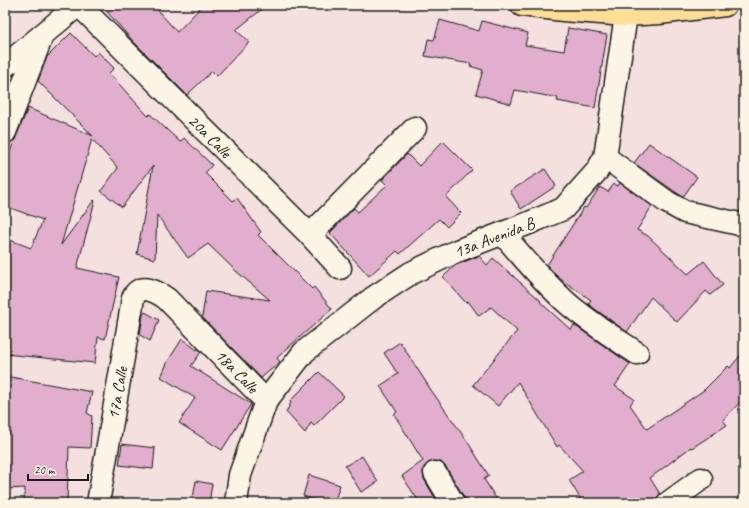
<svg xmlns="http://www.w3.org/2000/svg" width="749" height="508" font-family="Caveat,sans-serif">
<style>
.building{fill:#e1afcd;stroke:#1c1c1c}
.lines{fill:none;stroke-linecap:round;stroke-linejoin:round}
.minor-casing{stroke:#1c1c1c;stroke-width:25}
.major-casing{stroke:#1c1c1c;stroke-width:25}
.minor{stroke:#fcf5e5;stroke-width:22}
.major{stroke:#fdde96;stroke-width:22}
.labels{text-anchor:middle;stroke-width:4;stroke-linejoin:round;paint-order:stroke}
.street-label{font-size:17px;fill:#1c1c1c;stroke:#fcf5e5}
</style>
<rect width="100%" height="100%" fill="#f4e0de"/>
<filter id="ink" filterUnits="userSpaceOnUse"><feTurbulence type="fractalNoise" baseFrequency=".025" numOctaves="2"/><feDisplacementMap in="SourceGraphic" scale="8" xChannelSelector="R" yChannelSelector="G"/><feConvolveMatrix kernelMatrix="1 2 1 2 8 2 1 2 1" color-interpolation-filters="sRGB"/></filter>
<g filter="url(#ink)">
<path class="building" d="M101,5H153L177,32L203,5H267L236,30L249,42L217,76L212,71L187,95L132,40Z
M440,20L479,31L482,21L528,33L525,45L564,51L568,28L607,35L595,108L557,101L558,98L515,90L511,104L476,94L483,70L470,66L471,64L425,56L428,39L434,40Z
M71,33L94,56L98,52L114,68L109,73L148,116L150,114L180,142L184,138L212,165L205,173L233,201L237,198L261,232L258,235L312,289L314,287L332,309L291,345L277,358L280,362L261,378L202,317L206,291L270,300L236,271L208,244L188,258L157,215L155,259L137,254L153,166L122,207L101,191L118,168L92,139L61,245L94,200L95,201L77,268L119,277L105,339L98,337L95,363L5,354V238L31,248L43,220L5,206V164L28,108L93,136L38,81L47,57Z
M443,141L472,170L446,197L461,213L447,227L439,219L400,254L397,251L369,276L330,233L354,208L358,212L387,185L382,180L407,154L419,166Z
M649,143L697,177L683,197L674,191L634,163Z
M545,169L556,186L521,209L510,191Z
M620,183L652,206L637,230L648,236L688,274L704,261L723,285L710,295L706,291L677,322L651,297L627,332L588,304L591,300L559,278L547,265L584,207L586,208L600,187L608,192L614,184L618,186Z
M479,256L487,265L493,258L541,301L540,302L571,330L574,325L630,364L615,386L634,399L630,405L647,429L704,390L728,366L730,368L744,351V398L723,420L727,425L692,448L691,447L650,478L660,494L657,498L656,503H583L569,480L583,471L559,445L557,447L518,382L498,406L473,385L517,331L491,307L479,316L468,301L466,303L443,277L456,265Z
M145,312L159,320L150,341L140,335L143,315Z
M182,339L197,350L198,348L201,352L191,366L251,404L222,450L179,423L195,398L161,377L168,361Z
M400,342L431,390L467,441L489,476L484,479L499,503H465L464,497L446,467L441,462L434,461L428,463L424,467L423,473L424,479L438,503H420L402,476L423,461L394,414L397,412L380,386L398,374L384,353Z
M319,372L344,396L314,426L311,423L305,433L286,412L291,403L290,401Z
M5,376L92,392L87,413L92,416L90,448L69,447L67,503H24L25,488L5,489Z
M122,444L155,448L153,469L119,465Z
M362,456L378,482L361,492L345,466Z
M309,475L340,485L334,503H323L303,496Z
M196,481L212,484L209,503H192Z"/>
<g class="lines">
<g class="minor-casing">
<path id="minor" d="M79,5L310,235L340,268
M5,66L78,5
M5,132L42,36
M605,157L667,202L685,212L744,225
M503,234C523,258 544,282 567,303C589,322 613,337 637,353
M310,235L415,128
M266,401L304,352L373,298L411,273L457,251L524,225L563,209L597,171L605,157L626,15
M435,473L453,503
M98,503L132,305C132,302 133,298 134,296C141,282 159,293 167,299L266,401L240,475L236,503
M668,503L701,479"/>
</g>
<g class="major-casing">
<path id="major" d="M522,5L563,10L626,15L659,13L725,5"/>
</g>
<use href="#minor" class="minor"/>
<use href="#major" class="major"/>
</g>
</g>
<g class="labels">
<g class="street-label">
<text transform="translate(210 136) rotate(45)" y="6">20a Calle</text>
<text transform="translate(494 237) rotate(-21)" y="6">13a Avenida B</text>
<text transform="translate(237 371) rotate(46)" y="6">18a Calle</text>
<text transform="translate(117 393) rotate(-80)" y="6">17a Calle</text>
</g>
</g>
<rect width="749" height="508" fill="none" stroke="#fcf5e5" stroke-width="20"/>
<rect x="10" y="10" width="729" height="488" fill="none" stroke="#1c1c1c" stroke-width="1.5" filter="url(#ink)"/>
<path d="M28 474v6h60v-6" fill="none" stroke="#1c1c1c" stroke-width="2"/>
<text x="34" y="474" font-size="12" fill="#1c1c1c" stroke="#fcf5e5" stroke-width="3" paint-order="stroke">20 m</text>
</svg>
